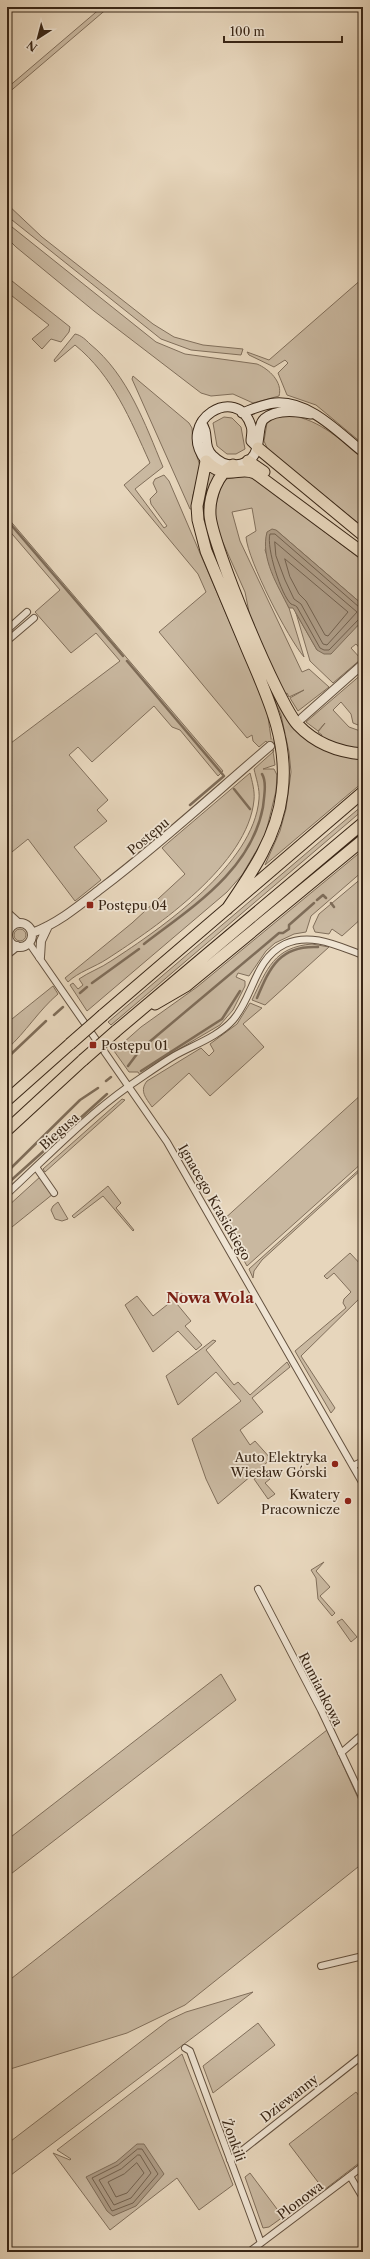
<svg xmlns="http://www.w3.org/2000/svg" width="370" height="2259" font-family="'Libre Caslon Text',serif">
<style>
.green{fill:#c9b8a0;stroke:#816f5b}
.water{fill:#ac9a84;stroke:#7e6c58}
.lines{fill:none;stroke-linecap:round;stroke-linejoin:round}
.shore{stroke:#72604d;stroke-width:1}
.stream{stroke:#7e6c58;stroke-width:2.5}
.tertiary-tunnel{stroke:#c4b39b;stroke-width:8;stroke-dasharray:8 4;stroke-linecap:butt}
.minor-casing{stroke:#645240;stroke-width:8}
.tertiary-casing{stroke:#645240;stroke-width:10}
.secondary-casing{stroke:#392616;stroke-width:11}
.motorway-casing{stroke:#392616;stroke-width:13}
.minor{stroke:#efe4d3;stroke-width:6}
.tertiary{stroke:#efe4d3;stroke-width:8}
.secondary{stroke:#efe4d3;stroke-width:9}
.motorway{stroke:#e7d6bc;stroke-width:11}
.motorway-bridge-casing{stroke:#392616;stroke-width:13;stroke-linecap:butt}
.motorway-bridge{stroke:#e7d6bc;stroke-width:11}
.poi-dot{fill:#8f2418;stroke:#efe4d3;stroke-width:1.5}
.labels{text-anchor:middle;stroke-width:3.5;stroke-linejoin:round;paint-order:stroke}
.street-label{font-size:13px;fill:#392616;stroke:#efe4d3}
.poi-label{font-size:13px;fill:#392616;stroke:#efe4d3;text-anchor:start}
.quarter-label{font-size:15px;font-weight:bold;fill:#7a1f14;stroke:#efe4d3}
</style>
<rect width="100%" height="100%" fill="#e7d6bc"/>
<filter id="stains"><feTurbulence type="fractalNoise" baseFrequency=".005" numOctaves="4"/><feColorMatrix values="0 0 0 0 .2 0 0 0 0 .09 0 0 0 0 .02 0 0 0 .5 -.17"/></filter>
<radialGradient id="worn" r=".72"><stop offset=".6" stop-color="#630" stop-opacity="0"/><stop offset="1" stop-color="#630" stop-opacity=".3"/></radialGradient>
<path class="green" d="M102,7H109L7,94V88Z
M7,204L42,237L153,324L174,337L203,345L243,349L241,355L191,350L161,339L7,216Z
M7,223L156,342L185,354L257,364C269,369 283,382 279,396L253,403L233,394L211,396L201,393L94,311L16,247L7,238Z
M7,277L70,327L69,332L61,342L51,339L42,349L32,339L49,325L7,292Z
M363,278V444L316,405L287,395L278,373L288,363L285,360L274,367L249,355L247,352L269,360Z
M75,334C81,335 86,340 90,344C128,375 145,424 163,467L135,489L164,528L167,526L151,504L150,499L157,492L153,483L155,479L164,475L169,481L270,716L268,717C270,732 273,750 275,765L263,769H274L277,775L276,791L265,836L242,875L227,892L87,1011L70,985L73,983L78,989L83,985L79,979C89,972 101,968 111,961C162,928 254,864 259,799C260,789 256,778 254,769L274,751L266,741L259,747L253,741L252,735L247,738L159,632L206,592L198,574L124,485L150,463C130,419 113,376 75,345L55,362L54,360Z
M133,376L189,423L192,428L193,444L201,469L193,495L192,509H190L132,379Z
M283,415C316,416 338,438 363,458V527L268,450L264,441L267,423L274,418Z
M224,417L232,418L241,427L245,449L236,454H227L217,446L213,423Z
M208,471L215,475L205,518L209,538L280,702L317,746L344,756L363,758V782L265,865L280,831L286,809L291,772L289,752L281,715L211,553L200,507Z
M250,475L363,561V605L276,530L265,550L277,583L289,608L304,657C288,638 248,561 246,537L256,531L252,508L232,512L240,541L302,672L309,669L329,687L298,711L290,698L304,690L289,697L287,693L284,695L250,617L245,592L220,536L215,521V509L220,489L226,479Z
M7,517L223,771L218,776L180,730L172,727L154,706L92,762L78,747L69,755L108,800L97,810L107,821L74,847L101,880L75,901L28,839L7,856V811L12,806L7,800V746L120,661L96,633L71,653L35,612L60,590L7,528Z
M296,613L317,650L359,625L363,620V652L356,644L351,648L361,659L333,683L310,661Z
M363,673V727L353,723L351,714L341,702L333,710L349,727L363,732V749L352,750L321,738L322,735L318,732L325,723L318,731L306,722Z
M250,773C252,781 255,791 254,800C248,864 158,926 107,959C95,967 78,972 68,982L65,978L132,923L185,874L162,848Z
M363,805V810L111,1025L108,1022Z
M363,850V871L311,916L306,932L294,934L275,943L266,951L249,976L238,973L236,977L245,981V986L233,1010L220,1025L167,1056L140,1075L138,1072H129L114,1051L141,1027L197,987Z
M363,877V917L342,936L332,929L329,934L315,932L313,927L319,914Z
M14 935a6 6 0 1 1 12 0a6 6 0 1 1-12 0Z
M312,944L329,947L265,1005L252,1000C267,969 274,947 312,944Z
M53,986L58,994C39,1010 26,1032 7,1049V1023Z
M250,1003L262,1008L243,1024L264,1047L210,1096L189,1073L152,1107C146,1098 139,1091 147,1081L201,1048L209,1056L214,1051L210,1044L237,1024Z
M363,1093V1162L247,1266L222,1221Z
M122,1099L125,1100L45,1172L43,1169Z
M363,1166V1168L262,1260L254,1271L253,1278L249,1269Z
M41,1176L53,1194L7,1231V1207Z
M108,1186L121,1203L116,1208L134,1230L133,1231L103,1196L74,1218L72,1216Z
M58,1202L68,1219L62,1221L55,1219L51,1210L53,1206Z
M350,1253L363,1267V1295L301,1356L335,1408L331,1413L295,1351L346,1308L343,1303L344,1299L351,1292L334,1273L327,1279L324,1276Z
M182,1293L184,1297L177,1304L191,1321L185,1326L202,1345L196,1350L178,1331L153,1352L125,1305L137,1296L153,1316Z
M213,1340L216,1341L206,1350L234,1385L238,1382L250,1395L287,1362L290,1367L252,1398L263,1412L240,1430L250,1445L255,1441L271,1459L218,1504L206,1479L192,1439L241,1401L216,1372L178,1405L166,1376Z
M264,1471L270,1479L265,1483L275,1494L268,1499L254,1479Z
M324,1562L316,1571L330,1587L320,1596L335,1613L332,1616L318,1599L316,1578L311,1570Z
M342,1619L357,1637L351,1642L337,1622Z
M221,1674L236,1700L7,1877V1840Z
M327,1730L363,1809V1863L185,2005L127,2033L7,2070V1982Z
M253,1992L7,2178V2144L169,2020L186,2012Z
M258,2023L275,2045L213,2093L203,2066Z
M182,2054L233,2185L199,2210L177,2178L110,2230L53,2153L70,2160L71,2159L57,2150Z
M356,2092L363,2101V2160L324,2190L289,2144Z
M250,2173L283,2217L269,2227L263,2228L245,2177Z"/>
<path class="water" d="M272,529L276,530L363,605V620L331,654H324L317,650L293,608H289C278,586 260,558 267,532Z
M137,2144H144L164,2174L136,2206L113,2216L107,2211L86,2177L116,2162Z"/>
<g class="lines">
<path class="shore" d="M275,542L357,612L327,645L323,644L301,604L294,599L285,580L276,556Z
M285,559L348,612L328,636L325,635L306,601L299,594L290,577Z
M363,608L359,607L275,534H270C266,547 281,595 291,604C293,605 295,605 297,607L320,648L324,650H329L359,619L363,618
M138,2149H142L158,2174L133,2203L112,2211L92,2178L118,2165Z
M138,2155H140L151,2173L131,2198L114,2205L99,2180L121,2169Z
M137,2163L144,2173L127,2193L116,2197L108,2182L124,2174Z"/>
<path class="stream" d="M7,520L123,656
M127,661L224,776L190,805
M234,789L250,809
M317,900L323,895L326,898
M331,903L334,907
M144,944C192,907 251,871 263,807C264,797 267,782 262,774
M92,983L139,949
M80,993L87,987
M257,998C270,967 280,945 318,947
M54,1015L63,1007
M141,1049L279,933H283L289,929V925L314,903
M7,1058L46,1021
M128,1066L137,1054
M141,1071L222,1019L240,991
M106,1081L111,1077
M7,1172L80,1100L98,1088
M7,1184L107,1094"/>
<path class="tertiary-tunnel" d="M270,746L300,720"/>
<g class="minor-casing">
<path id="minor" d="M7,630L27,612
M7,641L34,618
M29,943L167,1142L363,1484
M36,1167L54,1193
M7,1194C46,1158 85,1117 129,1086C144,1076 159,1065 174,1056C193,1045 218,1037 233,1020C254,996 254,959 285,944C311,932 338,946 363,955
M353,1466L363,1461
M258,1589L321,1710L363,1799
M341,1753L363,1734
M321,1966L363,1956
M185,2048L190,2051L261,2243
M230,2160L363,2055
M350,2176L363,2198
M7,2249L9,2252
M249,2252L363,2166"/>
</g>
<g class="tertiary-casing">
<path id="tertiary" d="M302,718L363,664
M7,913L18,923
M8 935a12 12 0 1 1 24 0a12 12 0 1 1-24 0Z
M32,933C59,923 81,904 103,887C161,843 215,793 270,746
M7,954L17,946
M40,957L41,941L48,926"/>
</g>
<g class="secondary-casing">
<path id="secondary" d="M242,413C253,409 264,404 275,403C309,400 339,433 363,452
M201,423C210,433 202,446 213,456C219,462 227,466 235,465C267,463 254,428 264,419C277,408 297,411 311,414
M206,461C174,420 238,383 251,426C253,431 251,436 251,441L258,448"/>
</g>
<g class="motorway-casing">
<path id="motorway" d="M258,448L363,535
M206,461L197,506L198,520L206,551C220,584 234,618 248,651C268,698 289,741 282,793C277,837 251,874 227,909
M206,461C228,483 238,465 255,473L363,553
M248,461L264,472
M233,465C217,474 209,497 210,515C212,545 278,704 298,725C315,743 338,752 363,754
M155,1004L186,986L363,840
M103,1015L363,792
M116,1031L363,823
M7,1100L70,1044
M7,1130L83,1060"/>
</g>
<use href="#minor" class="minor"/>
<use href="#tertiary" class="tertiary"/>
<use href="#secondary" class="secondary"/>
<use href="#motorway" class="motorway"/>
<g class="motorway-bridge-casing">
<path id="motorway-bridge" d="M70,1044L103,1015
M83,1060L116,1031"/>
</g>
<use href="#motorway-bridge" class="motorway-bridge"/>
</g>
<g class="poi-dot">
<rect x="86" y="901" width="8" height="8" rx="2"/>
<rect x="89" y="1041" width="8" height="8" rx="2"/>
<circle cx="335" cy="1464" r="4"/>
<circle cx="348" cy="1501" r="4"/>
</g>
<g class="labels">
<g class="street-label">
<text transform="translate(148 836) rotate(-40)" y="5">Postępu</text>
<text transform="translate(59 1131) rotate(-42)" y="5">Biegusa</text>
<text transform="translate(215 1202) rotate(60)" y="5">Ignacego Krasickiego</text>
<text transform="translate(321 1689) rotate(63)" y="5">Rumiankowa</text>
<text transform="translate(289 2098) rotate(-38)" y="5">Dziewanny</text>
<text transform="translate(234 2140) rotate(70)" y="5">Żonkili</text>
<text transform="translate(300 2200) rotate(-37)" y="5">Plonowa</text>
</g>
<g class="poi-label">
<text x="98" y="910">Postępu 04</text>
<text x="101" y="1050">Postępu 01</text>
<text x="327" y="1462" text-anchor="end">Auto Elektryka<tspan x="327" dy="15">Wiesław Górski</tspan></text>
<text x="340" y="1499" text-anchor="end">Kwatery<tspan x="340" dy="15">Pracownicze</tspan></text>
</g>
<g class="quarter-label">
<text x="210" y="1303">Nowa Wola</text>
</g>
</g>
<rect width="370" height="2259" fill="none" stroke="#e7d6bc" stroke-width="24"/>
<rect x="8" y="8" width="354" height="2243" fill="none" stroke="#392616" stroke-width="2"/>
<rect x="12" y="12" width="346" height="2235" fill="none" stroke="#392616"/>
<g transform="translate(38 38) rotate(216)" stroke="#efe4d3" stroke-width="3" paint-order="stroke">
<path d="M0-3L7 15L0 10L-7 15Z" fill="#392616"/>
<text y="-6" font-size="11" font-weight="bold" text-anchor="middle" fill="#392616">N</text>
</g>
<path d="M224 36v6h118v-6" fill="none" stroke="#392616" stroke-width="2"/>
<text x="230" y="36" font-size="12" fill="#392616" stroke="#efe4d3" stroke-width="3" paint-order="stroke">100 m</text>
<rect width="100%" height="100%" filter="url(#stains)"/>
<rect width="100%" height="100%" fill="url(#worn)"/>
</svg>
